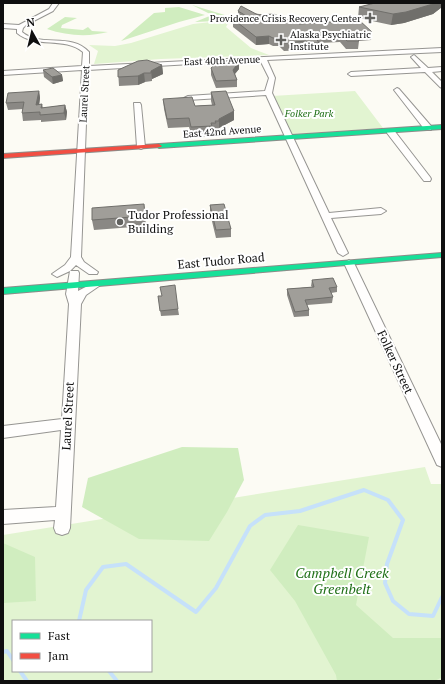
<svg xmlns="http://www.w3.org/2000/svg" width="445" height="684" font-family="'PT Serif',serif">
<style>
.green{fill:#e2f4d1;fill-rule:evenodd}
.forest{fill:#d0edbf}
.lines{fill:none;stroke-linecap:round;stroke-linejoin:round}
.stream{stroke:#c6e1fa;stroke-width:4}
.street-casing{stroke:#969592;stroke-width:2}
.fast-casing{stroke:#8c8c89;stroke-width:2}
.jam-casing{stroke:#8c8c89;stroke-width:2}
.street{fill:#fffefd;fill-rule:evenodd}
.fast{fill:#16e098;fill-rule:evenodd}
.jam{fill:#f24e42;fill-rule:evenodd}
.wall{fill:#8a8884}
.shaded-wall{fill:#706f6b}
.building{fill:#a09e99;stroke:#706f6b}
.poi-dot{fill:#62625f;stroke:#fff;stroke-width:1.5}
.labels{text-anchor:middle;stroke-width:4;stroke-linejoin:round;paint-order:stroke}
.far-poi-label{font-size:10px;fill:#0f0f0f;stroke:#fff;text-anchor:end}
.far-street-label{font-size:10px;fill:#0f0f0f;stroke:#fff}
.far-park-label{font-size:10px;font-style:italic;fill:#1f6f17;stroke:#fff}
.poi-label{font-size:12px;fill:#0f0f0f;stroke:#fff;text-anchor:start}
.street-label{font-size:12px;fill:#0f0f0f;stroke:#fff}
.near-park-label{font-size:14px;font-style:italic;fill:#1f6f17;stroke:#fff}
</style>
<rect width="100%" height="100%" fill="#fcfbf4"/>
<path class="green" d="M230,20L226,27L251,48L269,55L161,59L94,64L98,51L89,45L115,46L131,43L193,24Z
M355,91L383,128L292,134L272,96Z
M425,467L431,484H442V681H3V535ZM13,621H151V671H13Z"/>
<path class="forest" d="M192,5L228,16L216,21L195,22L212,15Z
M179,7L205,15L179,22L121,41L154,13L165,12V8Z
M65,17L77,18L62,25L61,28L83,30L88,27L92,31L108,32C89,37 67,36 47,29Z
M182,447L238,448L244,480L227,512L209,541L139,539L82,507L88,478Z
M298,525L369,537L356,605L393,638H442V677L435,681H337L336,675L295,601L270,570Z
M3,543L35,557L36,601L3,603Z"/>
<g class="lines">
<path class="stream" d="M79,621L86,590L103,567L126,564L196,612L216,588L250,526L265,515L300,511L364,490L388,500L403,520L387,564L385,583L393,601L409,614L433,616L442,597
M3,652L7,651L13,660
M20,671L27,681
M109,671L117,681"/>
<g class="street-casing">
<path id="street" d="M53,3H59L53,11L26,25L23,28L22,32C41,48 71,32 89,52V66L442,48V52L267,60L275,78L272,93L329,213L381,208L386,211L381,214L331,218L348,253L343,256L338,253L266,95L188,100L184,98L188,96L265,91L269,78L260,60L88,70L81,257L84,262L98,272L97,274H89L76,265L70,271H78L79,273L78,291L97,281L102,284L86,295L81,304L70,528L68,533L62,535L56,533L54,528L55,520L3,524V510L56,507L61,430L3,438V426L62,419L69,304L66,294L70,271L57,277L52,274L65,265L71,257L82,70L3,75V71L82,66L83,52C64,36 36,49 17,33V29L3,28V24L19,25L49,9Z
M414,55L428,68L442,67V71L432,72L442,82V88L440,87L425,72L351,76L348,74L351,72L421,68L411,57Z
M397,88L399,89L431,126V130H425L394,90Z
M134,103H140L141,105L145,147L141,149L137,147Z
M387,129H393L430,177L431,179L430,181H424L387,133Z
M349,260L354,263L442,446V467L437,465L344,263Z"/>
</g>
<g class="fast-casing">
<path id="fast" d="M442,125V129L159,148L156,146L159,144Z
M442,253V257L3,294V288Z"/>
</g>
<g class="jam-casing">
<path id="jam" d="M159,144L162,146L161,147L3,158V154Z"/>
</g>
<use href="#street" class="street"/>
<use href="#fast" class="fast"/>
<use href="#jam" class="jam"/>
</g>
<path class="wall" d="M359,7H442L433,14L404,23L391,25L358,18Z
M238,11L280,17L291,22L300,24L372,32L371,40L359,41L358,49H346L340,42L319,43L318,51H306L305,50L284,51L279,46H273L269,44L256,45L233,27V19L238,18Z
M239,62V69L235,74L237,80V87L216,88L211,75V68Z
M162,65L163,74L152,79V81L145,82L138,85L119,86L118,70Z
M43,70L62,75L63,81L53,84L44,77Z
M39,91L40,98L39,105L42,104L43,108L65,105L67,112L66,120L41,122V120L23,121L22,113L23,109L8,110L6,103Z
M211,92L234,111V120L219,128V130L216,131V133H212V136L192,137L189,127L168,128L164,109L163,99L195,106L212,105L211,101Z
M144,204L146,226L94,230L92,220Z
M210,205L231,229V237L216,238L210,213Z
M312,280L337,287V292L331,293L333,297L332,303L307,305L309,310V316L294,317L287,295V289L312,287L311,286Z
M158,296L178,309L179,315L161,316Z"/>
<path class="shaded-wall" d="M436,3H442V7L433,14L404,23L391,25L393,14Z
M269,36V44L256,45V37Z
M239,62V69L233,76V70Z
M162,65L163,74L152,79L151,71Z
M144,73L145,82L138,85V76Z
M62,75L63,81L53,84L52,77Z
M39,91L40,98L38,112L36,105Z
M65,105L67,112L66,120L64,113Z
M234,111V120L219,128V119Z"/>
<path class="building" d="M375,3H436L406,12L393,14L359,7Z
M241,6L258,15L274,14L280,17H284L291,22L300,20L299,24L359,20L372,32L353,33L359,41H347L341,34L314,35L319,43H307L306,41L285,43L280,38H273L269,36L256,37L233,19L248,17L238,11Z
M147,60L162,65L151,71V73H144L138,76L118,77V70L138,61Z
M220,60L239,62L233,70L237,80L216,81L211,68Z
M53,68L62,75L52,77L43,70Z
M39,91L36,105L42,104L41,108L65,105L64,113L40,115V112L22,113L24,102L6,103L8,93Z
M226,91L234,111L219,119V121H215L216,123H211L212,126L191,127L189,118L167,119L163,99L192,97L195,106L215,105L211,92Z
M144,204L145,216L92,220V208Z
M224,204L231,229L216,230L210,205Z
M333,278L337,287L329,288L333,297L305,300L309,310L295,312L287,289L314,287L312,280Z
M175,285L178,309L160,311L158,296H162L160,287Z"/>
<g class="poi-dot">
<path d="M368 12h4v4h4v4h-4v4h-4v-4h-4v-4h4z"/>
<path d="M279 34h4v4h4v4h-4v4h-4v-4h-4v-4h4z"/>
<circle cx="120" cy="222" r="4"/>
</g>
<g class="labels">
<g class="far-poi-label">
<text x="361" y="22">Providence Crisis Recovery Center</text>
<text x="290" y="38" text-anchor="start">Alaska Psychiatric<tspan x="290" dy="12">Institute</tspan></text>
</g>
<g class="far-street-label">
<text transform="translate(222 60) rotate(-2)" y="4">East 40th Avenue</text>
<text transform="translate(84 94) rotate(-87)" y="4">Laurel Street</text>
<text transform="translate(222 131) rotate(-4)" y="4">East 42nd Avenue</text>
</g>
<g class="far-park-label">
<text x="309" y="117">Folker Park</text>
</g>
<g class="poi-label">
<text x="128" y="219">Tudor Professional<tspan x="128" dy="14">Building</tspan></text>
</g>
<g class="street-label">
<text transform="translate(221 261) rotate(-5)" y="4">East Tudor Road</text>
<text transform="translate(395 362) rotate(65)" y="4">Folker Street</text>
<text transform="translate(68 416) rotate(-87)" y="4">Laurel Street</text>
</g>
<g class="near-park-label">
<text x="342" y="578">Campbell Creek<tspan x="342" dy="16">Greenbelt</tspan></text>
</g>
</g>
<rect width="445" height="684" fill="none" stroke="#0f0f0f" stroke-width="8"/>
<rect x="12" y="620" width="140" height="52" fill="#ffffff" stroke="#9f9f9f"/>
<rect x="20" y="633" width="20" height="6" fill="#16e098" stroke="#9f9f9f"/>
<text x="48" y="640" font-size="12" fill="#0f0f0f">Fast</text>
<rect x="20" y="653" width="20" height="6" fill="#f24e42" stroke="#9f9f9f"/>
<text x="48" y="660" font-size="12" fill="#0f0f0f">Jam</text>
<g transform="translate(32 32) rotate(352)" stroke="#ffffff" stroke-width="3" paint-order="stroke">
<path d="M0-3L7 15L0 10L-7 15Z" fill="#0f0f0f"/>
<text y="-6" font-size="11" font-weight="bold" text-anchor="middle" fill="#0f0f0f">N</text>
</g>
</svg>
